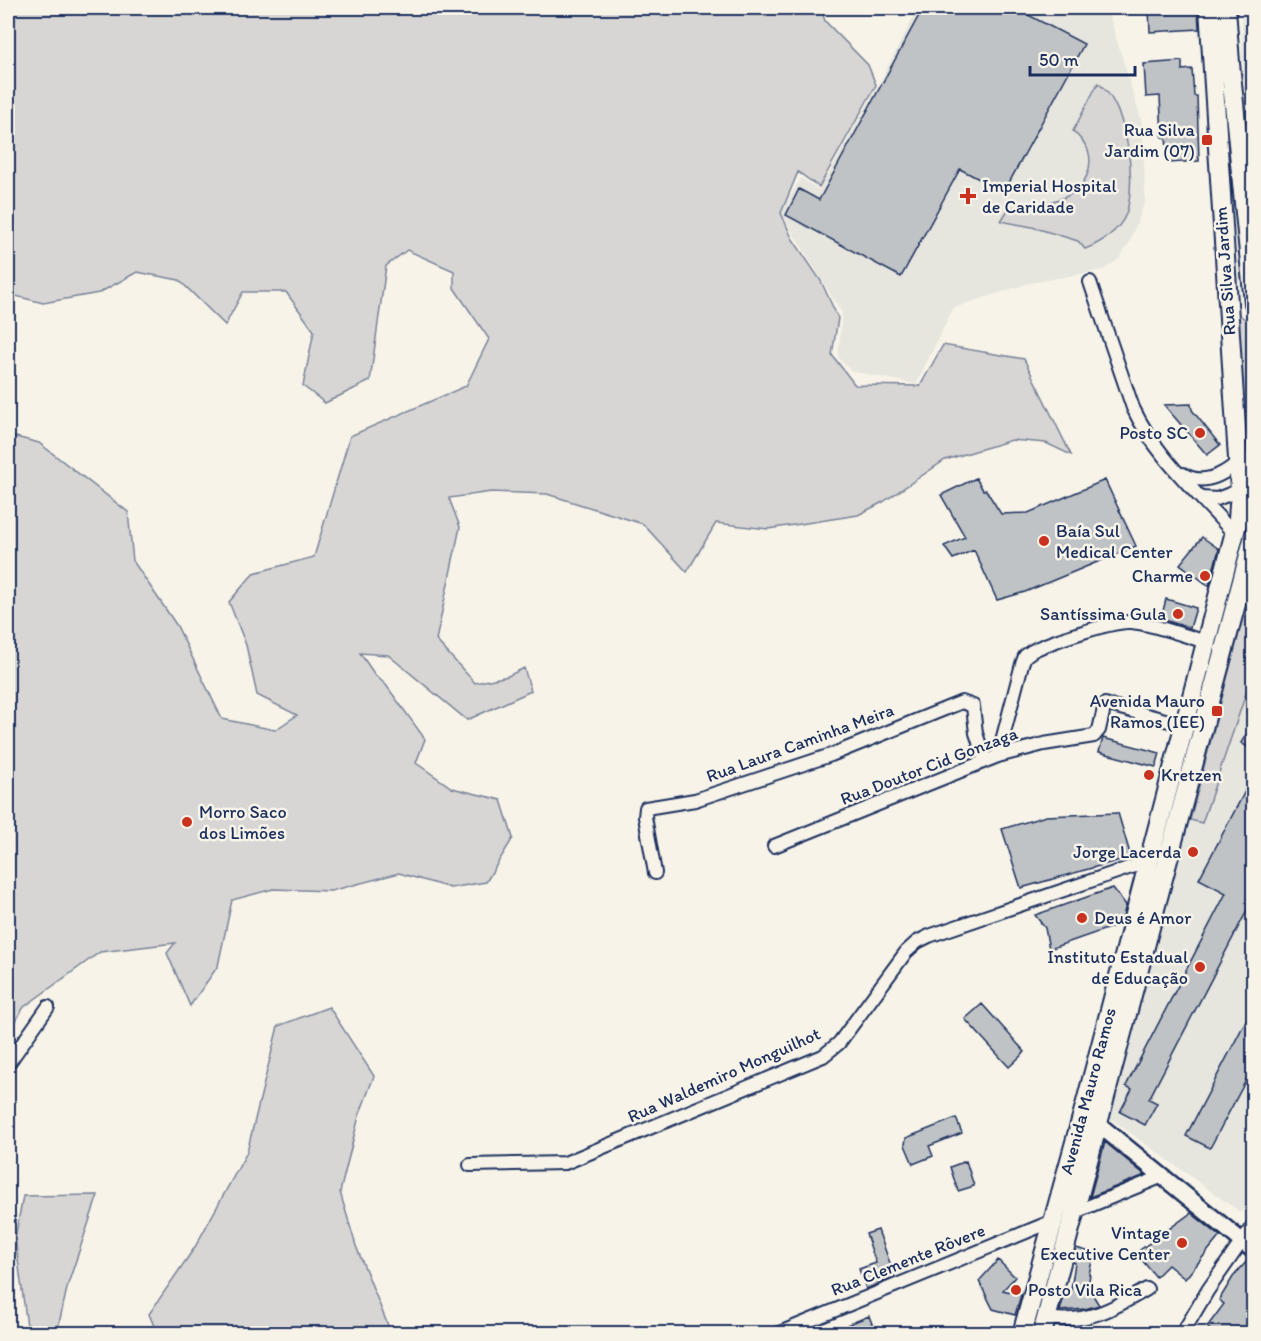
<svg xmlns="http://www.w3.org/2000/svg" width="1261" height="1341" font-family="Itim,sans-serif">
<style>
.built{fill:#e6e5de}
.green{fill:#d7d6d4;stroke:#798299;stroke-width:1.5}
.building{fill:#c0c3c5;stroke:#1b2f5e;stroke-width:1.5}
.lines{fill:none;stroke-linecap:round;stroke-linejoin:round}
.minor-casing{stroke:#1b2f5e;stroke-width:16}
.tertiary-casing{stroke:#1b2f5e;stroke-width:20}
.primary-casing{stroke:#1b2f5e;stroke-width:22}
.minor{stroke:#f7f3e8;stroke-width:12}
.tertiary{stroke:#f7f3e8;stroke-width:15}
.primary{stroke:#f7f3e8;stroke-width:18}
.poi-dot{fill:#c8321e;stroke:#f7f3e8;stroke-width:2}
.labels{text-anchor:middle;stroke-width:5;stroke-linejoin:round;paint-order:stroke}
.poi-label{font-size:18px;fill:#1b2f5e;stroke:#f7f3e8;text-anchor:end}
.street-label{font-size:18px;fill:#1b2f5e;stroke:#f7f3e8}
</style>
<rect width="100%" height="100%" fill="#f7f3e8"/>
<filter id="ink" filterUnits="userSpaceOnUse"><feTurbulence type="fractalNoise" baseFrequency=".0167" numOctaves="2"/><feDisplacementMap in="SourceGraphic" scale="12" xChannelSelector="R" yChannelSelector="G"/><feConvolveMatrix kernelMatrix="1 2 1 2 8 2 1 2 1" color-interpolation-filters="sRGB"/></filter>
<g filter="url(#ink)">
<path class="built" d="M918,8H1107L1143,126L1145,201L1130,241L1119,259L1103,270L1030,283L953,308L916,384L851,371L838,357L842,313L781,213L801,178L819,190L879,84Z
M1242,8H1253V172L1242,57Z
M1253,579V1204L1240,1212L1104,1114L1190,820Z"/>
<path class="green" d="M8,8H821L825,21L868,65L876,85L819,187L798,172L781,213L792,238L821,281L838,318L832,355L855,385L920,386L943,345L1024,359L1071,455L1046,443L1012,440L945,460L883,502L858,515L768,529L716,523L687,572L643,524L547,494L491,492L449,498L460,527L436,640L475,683L508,676L524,668L531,691L467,720L388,655L360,653L375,675L386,685L425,739L416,763L452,788L501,800L513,838L486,882L450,888L399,873L331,891L273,889L232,900L218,966L190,1006L167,953L175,943L100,952L24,1007L8,1032V435L39,443L128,512L133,561L177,626L222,719L275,730L297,715L257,695L246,645L229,602L254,573L314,557L350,436L466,386L489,339L454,288V271L407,250L386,266L370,381L325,403L303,386L314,331L286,292H243L225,325L179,280L137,272L99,293L43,303L8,294Z
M1098,83C1128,105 1137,181 1126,214C1119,231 1101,243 1085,249L1078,241L1032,227L1001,221L1009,208C1028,206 1048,204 1065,197C1085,190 1096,164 1086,146C1082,140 1078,136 1073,131Z
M1237,313L1250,323L1253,357V463L1248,469Z
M1253,579V673L1202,823L1190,820Z
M329,1007L374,1076L359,1116L340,1192L356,1246L391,1333H157L149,1314L195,1247L247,1152L278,1026Z
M98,1195L68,1284L57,1332L59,1333H28L15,1238L23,1196Z"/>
<path class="building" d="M923,8H1015L1084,44L1004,192L960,169L901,277L786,215L799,189L819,200Z
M1149,8H1198L1199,29L1150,32Z
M1182,61V70L1192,69L1194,96H1197L1199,161L1168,163L1166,137H1162L1160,96L1146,97L1144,64Z
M1191,404L1192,410L1220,445L1207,455L1164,405Z
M976,478L983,490H986L1001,514L1028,513L1105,480L1136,546L1025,592L997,600L974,550L953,559L944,546L965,537L941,495Z
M1202,537L1219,549L1209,586L1180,564Z
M1166,599L1196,608L1190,628L1161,619Z
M1254,721V751L1241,743Z
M1103,738L1160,753L1156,767L1099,752Z
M1254,774V834L1248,844L1254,847V897L1149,1099L1157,1103L1145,1125L1120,1112L1132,1089L1126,1086L1226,893L1199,879Z
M1118,813L1131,857L1021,888L1002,829L1046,816Z
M1113,888L1126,905L1121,924L1049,949L1045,928L1035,915Z
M982,1004L1025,1052L1009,1067L965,1019Z
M1254,1005V1065L1210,1148L1186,1136Z
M956,1118L962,1133L929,1146L933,1156L913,1164L905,1145L906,1138Z
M1105,1142L1145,1175L1090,1197Z
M966,1161L974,1186L958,1191L950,1167Z
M1191,1213L1220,1236L1185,1279L1168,1265L1156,1277L1136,1253Z
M878,1230L895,1277L866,1289L859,1269L876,1263L866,1234Z
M1076,1248L1094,1253L1089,1274H1090L1088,1287L1099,1305L1085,1309L1060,1311L1064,1296H1070L1075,1263L1073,1262Z
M998,1260L1015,1277L1003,1290L1021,1295L1015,1315L993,1309L979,1281Z
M1247,1261L1254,1266V1334H1243L1236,1328L1232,1334H1215L1207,1327L1224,1304L1219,1300L1233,1277Z
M869,1316L876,1334H830L849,1324Z"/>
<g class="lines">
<g class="minor-casing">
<path id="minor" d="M1090,282L1133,408C1156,457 1200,495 1235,535
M1183,474C1202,486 1222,476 1238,462
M1202,498L1217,499L1240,490
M998,756L1022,664L1025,656L1032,651C1049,642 1112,621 1130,622C1155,624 1182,635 1206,642
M774,846L998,756L1044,744L1094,736L1099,730L1105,704L1184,725
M655,873L645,817L646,808L695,800L831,755L962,702L973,706L976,733L985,761
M8,1064L48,1007
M470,1165L565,1163L823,1056L839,1043L906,952L917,942L929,936L1149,861
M1075,1212L1163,1176
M1046,1318C1085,1325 1115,1308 1147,1289
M777,1334L1053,1221
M1182,1334L1208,1290L1254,1224"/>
</g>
<g class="tertiary-casing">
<path id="tertiary" d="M1098,1124L1254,1251"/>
</g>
<g class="primary-casing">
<path id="primary" d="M1226,8L1230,63L1254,303
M1022,1334L1085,1106L1238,520L1240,490L1209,8
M1042,1334L1254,536"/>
</g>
<use href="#minor" class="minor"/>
<use href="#tertiary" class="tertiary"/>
<use href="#primary" class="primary"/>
</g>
</g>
<g class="poi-dot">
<rect x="1201" y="134" width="12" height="12" rx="3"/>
<path d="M965 187h6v6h6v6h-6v6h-6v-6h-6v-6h6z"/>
<circle cx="1200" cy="433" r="6"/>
<circle cx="1044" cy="541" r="6"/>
<circle cx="1205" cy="576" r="6"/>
<circle cx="1178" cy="614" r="6"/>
<rect x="1211" y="705" width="12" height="12" rx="3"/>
<circle cx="1149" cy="775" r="6"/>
<circle cx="187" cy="822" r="6"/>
<circle cx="1193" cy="852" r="6"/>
<circle cx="1082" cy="918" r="6"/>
<circle cx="1200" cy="967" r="6"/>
<circle cx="1182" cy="1243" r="6"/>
<circle cx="1016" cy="1290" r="6"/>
</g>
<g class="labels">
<g class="poi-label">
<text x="1195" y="136">Rua Silva<tspan x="1195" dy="21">Jardim (07)</tspan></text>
<text x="982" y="192" text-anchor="start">Imperial Hospital<tspan x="982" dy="21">de Caridade</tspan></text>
<text x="1188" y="439">Posto SC</text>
<text x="1056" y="537" text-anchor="start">Baía Sul<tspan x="1056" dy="21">Medical Center</tspan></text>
<text x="1193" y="582">Charme</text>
<text x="1166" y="620">Santíssima Gula</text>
<text x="1205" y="707">Avenida Mauro<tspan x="1205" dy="21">Ramos (IEE)</tspan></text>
<text x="1161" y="781" text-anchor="start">Kretzen</text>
<text x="199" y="818" text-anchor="start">Morro Saco<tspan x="199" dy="21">dos Limões</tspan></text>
<text x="1181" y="858">Jorge Lacerda</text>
<text x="1094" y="924" text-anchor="start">Deus é Amor</text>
<text x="1188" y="963">Instituto Estadual<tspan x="1188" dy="21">de Educação</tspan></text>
<text x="1170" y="1239">Vintage<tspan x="1170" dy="21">Executive Center</tspan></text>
<text x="1028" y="1296" text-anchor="start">Posto Vila Rica</text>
</g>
<g class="street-label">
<text transform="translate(1225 271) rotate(-94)" y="6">Rua Silva Jardim</text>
<text transform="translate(800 743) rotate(-20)" y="6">Rua Laura Caminha Meira</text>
<text transform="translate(929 766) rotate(-21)" y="6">Rua Doutor Cid Gonzaga</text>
<text transform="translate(724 1075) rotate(-24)" y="6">Rua Waldemiro Monguilhot</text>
<text transform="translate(1088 1091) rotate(-75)" y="6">Avenida Mauro Ramos</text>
<text transform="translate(908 1260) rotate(-22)" y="6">Rua Clemente Rôvere</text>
</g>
</g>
<rect width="1261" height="1341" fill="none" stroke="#f7f3e8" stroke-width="30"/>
<rect x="15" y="15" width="1231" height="1311" fill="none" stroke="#1b2f5e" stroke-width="2" filter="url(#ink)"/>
<path d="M1030 66v9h105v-9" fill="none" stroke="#1b2f5e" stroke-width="3"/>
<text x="1039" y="66" font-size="18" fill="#1b2f5e" stroke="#f7f3e8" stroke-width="4.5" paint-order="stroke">50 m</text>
</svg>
